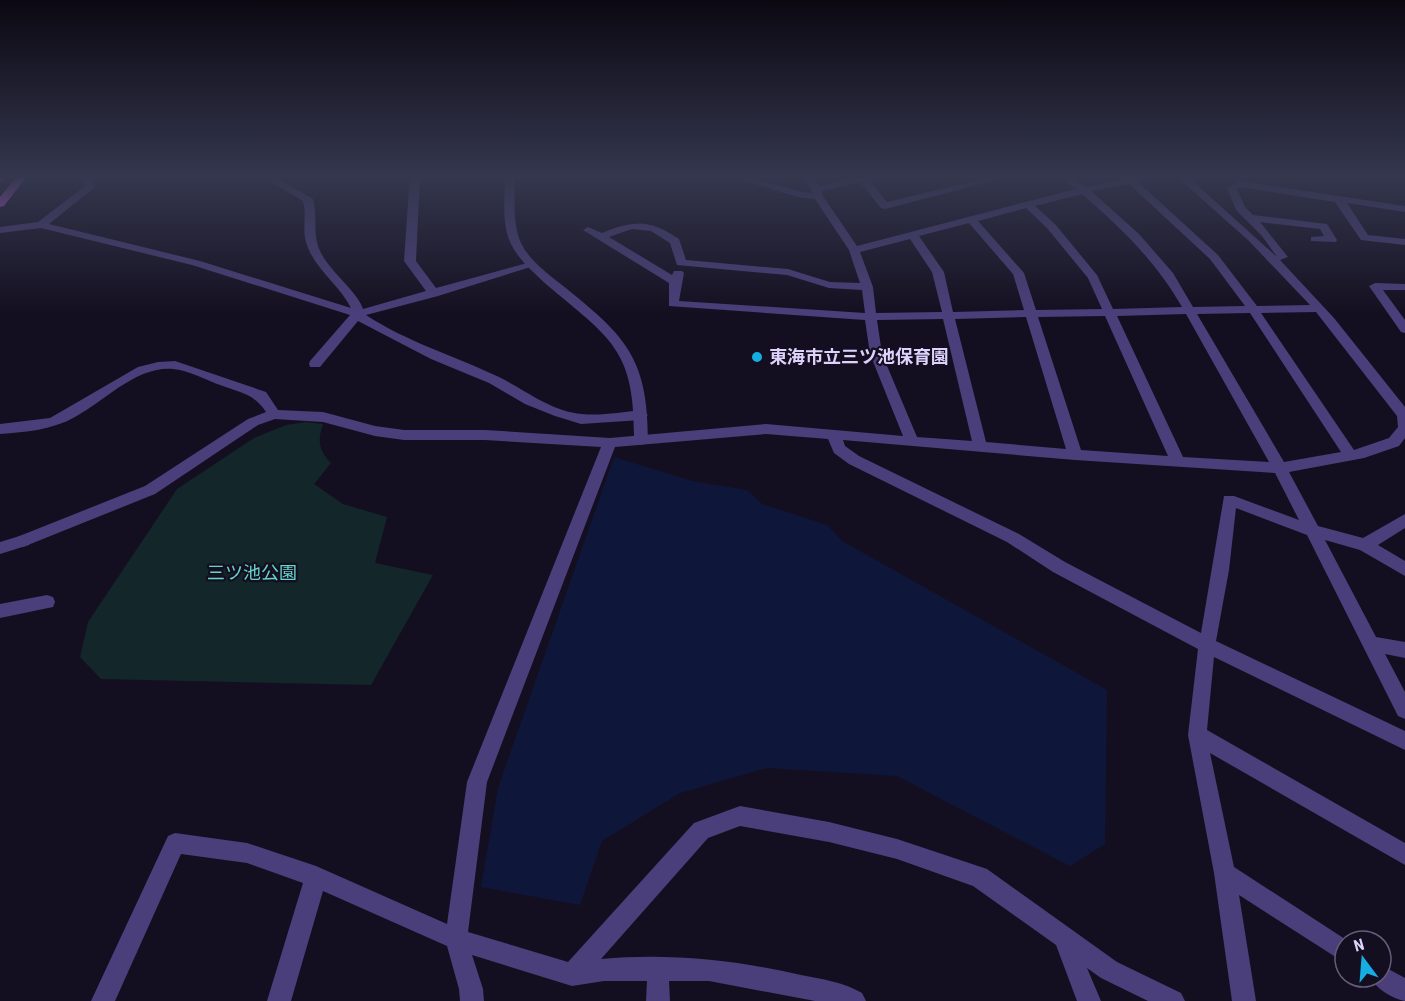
<svg xmlns="http://www.w3.org/2000/svg" width="1405" height="1001" font-family="'Roboto Condensed','Noto Sans JP',sans-serif">
<style>
.green{fill:#132629}
.water{fill:#0e173a}
.lines{fill:none;stroke-linecap:round;stroke-linejoin:round}
.minor{fill:#4a3f7a;fill-rule:evenodd}
.tertiary{fill:#4a3f7a;fill-rule:evenodd}
.primary{fill:#d164f0;fill-rule:evenodd}
.poi-dot{fill:#16aee2;stroke:#140f20;stroke-width:2}
.labels{text-anchor:middle;stroke-width:4.5;stroke-linejoin:round;paint-order:stroke}
.poi-label{font-size:18px;font-weight:bold;fill:#ddd2fb;stroke:#140f20;text-anchor:start}
.park-label{font-size:18px;fill:#66d3c8;stroke:#140f20}
</style>
<rect width="100%" height="100%" fill="#140f20"/>
<path class="green" d="M306,422L323,424C317,441 319,451 331,463L314,484L343,504L387,517L375,563L433,575L371,685L101,679L80,657L88,622L177,489L254,438L286,425Z"/>
<path class="water" d="M614,457L692,481L747,490L762,504L827,525L842,541L1107,690L1105,844L1070,866L897,776L767,768L680,793L602,841L580,905L481,887L498,788Z"/>
<g class="lines">
<path class="minor" d="M81,175H92L95,187L49,224L200,261L351,308C339,284 314,269 306,242C302,228 307,215 303,201L259,175H271L313,199C318,217 312,233 320,251C329,271 358,292 363,309L426,291L404,261L410,175H420L416,261L436,288L531,262L537,265L438,296L366,315C407,342 455,356 499,377C525,390 552,412 582,414C601,416 622,412 641,410L648,415L641,420L581,424L555,416L525,404L489,383L431,359L358,321L320,367H310L309,364L310,361L350,315L192,265L41,228L0,233V227L38,222L85,186Z
M725,175H741L802,192L813,193L802,175H812L819,186L856,177L854,175H885L869,180L887,202L998,175H1015L885,209L881,208L860,182L822,191L823,196L857,246L1076,189L1056,175H1068L1086,187L1122,179L1117,175H1161L1138,182L1218,255L1257,306L1310,305L1248,240L1175,175H1186L1277,257L1262,236L1236,210L1227,188L1239,181L1405,206V212L1347,203L1368,235L1405,239V245L1361,240L1335,202L1241,187L1237,189L1245,207L1253,215L1327,224L1337,240L1336,242L1311,241V237L1324,236L1320,229L1260,222L1288,257L1280,260L1334,318L1405,407V438L1399,446L1364,458L1289,472L1318,526L1363,538L1405,514V528L1378,545L1405,561V576L1360,550L1325,540L1376,637L1405,642V658L1385,654L1405,692V719L1398,716L1307,535L1236,508L1229,570L1216,641L1405,731V750L1214,657L1207,730L1405,843V865L1210,753L1234,867L1348,941H1345V963L1239,895L1256,1001H1232L1214,873L1188,735L1198,649L1053,572L1007,542L849,464L834,453L828,439L766,434L615,447L487,782L468,932L568,962L694,823L740,806L829,822L897,839L987,869L1117,962L1181,993L1185,1001H1148L1101,978L1087,968L1101,1001H1077L1056,945L973,886L897,859L829,842L740,826L708,838L601,959C668,953 736,960 801,975C822,979 843,982 862,993L866,1001H815L709,981H669L670,1001H646L647,981H604L572,986L472,955L483,989L484,1001H460L459,989L447,946L323,891L291,1001H267L303,883L247,863L181,854L115,1001H91L168,836L175,833L247,843L316,866L447,924L467,782L601,447L485,440H404L375,436L323,422L275,419L258,425L155,494L23,547L17,545L15,541L17,537L145,486L248,419L266,412C253,393 241,393 220,385C206,380 188,370 173,369C136,366 105,401 75,417C52,430 26,432 0,434V424L50,418L138,367L158,362L175,361L266,392L278,410L323,412L375,426L404,430H485L610,438L766,424L903,436L870,354L865,320L669,306V283L583,230L588,227L602,233C634,220 649,219 679,239L686,260L788,269L830,282L860,283L849,250L815,199L798,197ZM1129,184L1210,259L1245,306L1193,307L1173,273L1139,234L1091,191ZM1082,194C1123,230 1154,259 1182,307L1113,309L1097,275L1055,224L1035,206ZM1026,208L1047,228L1088,278L1102,309L1036,310L1024,273L978,221ZM969,223L1013,274L1024,310L953,312L944,272L919,236ZM632,229L651,231L670,243L677,265L787,275L829,288L862,290L865,313L679,301L684,273L682,271H674L672,275L609,237ZM910,239L932,272L942,312L876,313L873,287L860,252ZM1316,312L1397,416L1398,427L1389,438L1354,450L1261,313ZM1250,313L1341,452L1284,462L1197,314ZM1186,314L1269,462L1183,457L1117,316ZM1105,316L1168,456L1081,450L1038,317ZM1026,317L1066,449L986,442L955,319ZM943,319L972,441L917,437L882,354L877,320ZM843,440L1075,460L1275,473L1299,520L1234,496H1224L1201,633L1065,562L1019,534L859,456L845,446Z
M1375,283L1405,284V290H1383L1405,320V333L1401,332L1369,286Z
M47,595L53,597L55,602L53,607L0,618V604Z
M1381,965L1405,978V1001C1393,999 1375,988 1370,977H1381Z"/>
<path class="tertiary" d="M505,175H515C515,197 512,222 521,243C529,260 548,274 562,285C624,335 648,356 648,440L646,443L641,445L634,440C635,349 611,339 547,285C534,273 519,260 511,244C501,223 505,197 505,175Z
M23,535L29,537L31,541L29,545L0,554V542Z"/>
<path class="primary" d="M0,175H9L0,183Z
M18,175H28L4,206L0,207V197Z"/>
</g>
<linearGradient id="sky" x2="0" y2="1"><stop stop-color="#0b0812"/><stop offset="0.56" stop-color="#34374e"/><stop offset="1" stop-color="#34374e" stop-opacity="0"/></linearGradient>
<rect width="1405" height="315" fill="url(#sky)"/>
<circle class="poi-dot" cx="757" cy="357" r="6"/>
<g class="labels">
<g class="poi-label">
<text x="769" y="363">東海市立三ツ池保育園</text>
</g>
<g class="park-label">
<text x="252" y="579">三ツ池公園</text>
</g>
</g>
<g transform="translate(1363 959) rotate(344)"><circle r="28" fill="#140f20" stroke="#645d78" stroke-width="1.5"/>
<path d="M0-4.5L10 22L0 15L-10 22Z" fill="#16aee2"/>
<text y="-9" font-size="16" font-weight="bold" text-anchor="middle" fill="#ddd2fb">N</text>
</g>
</svg>
